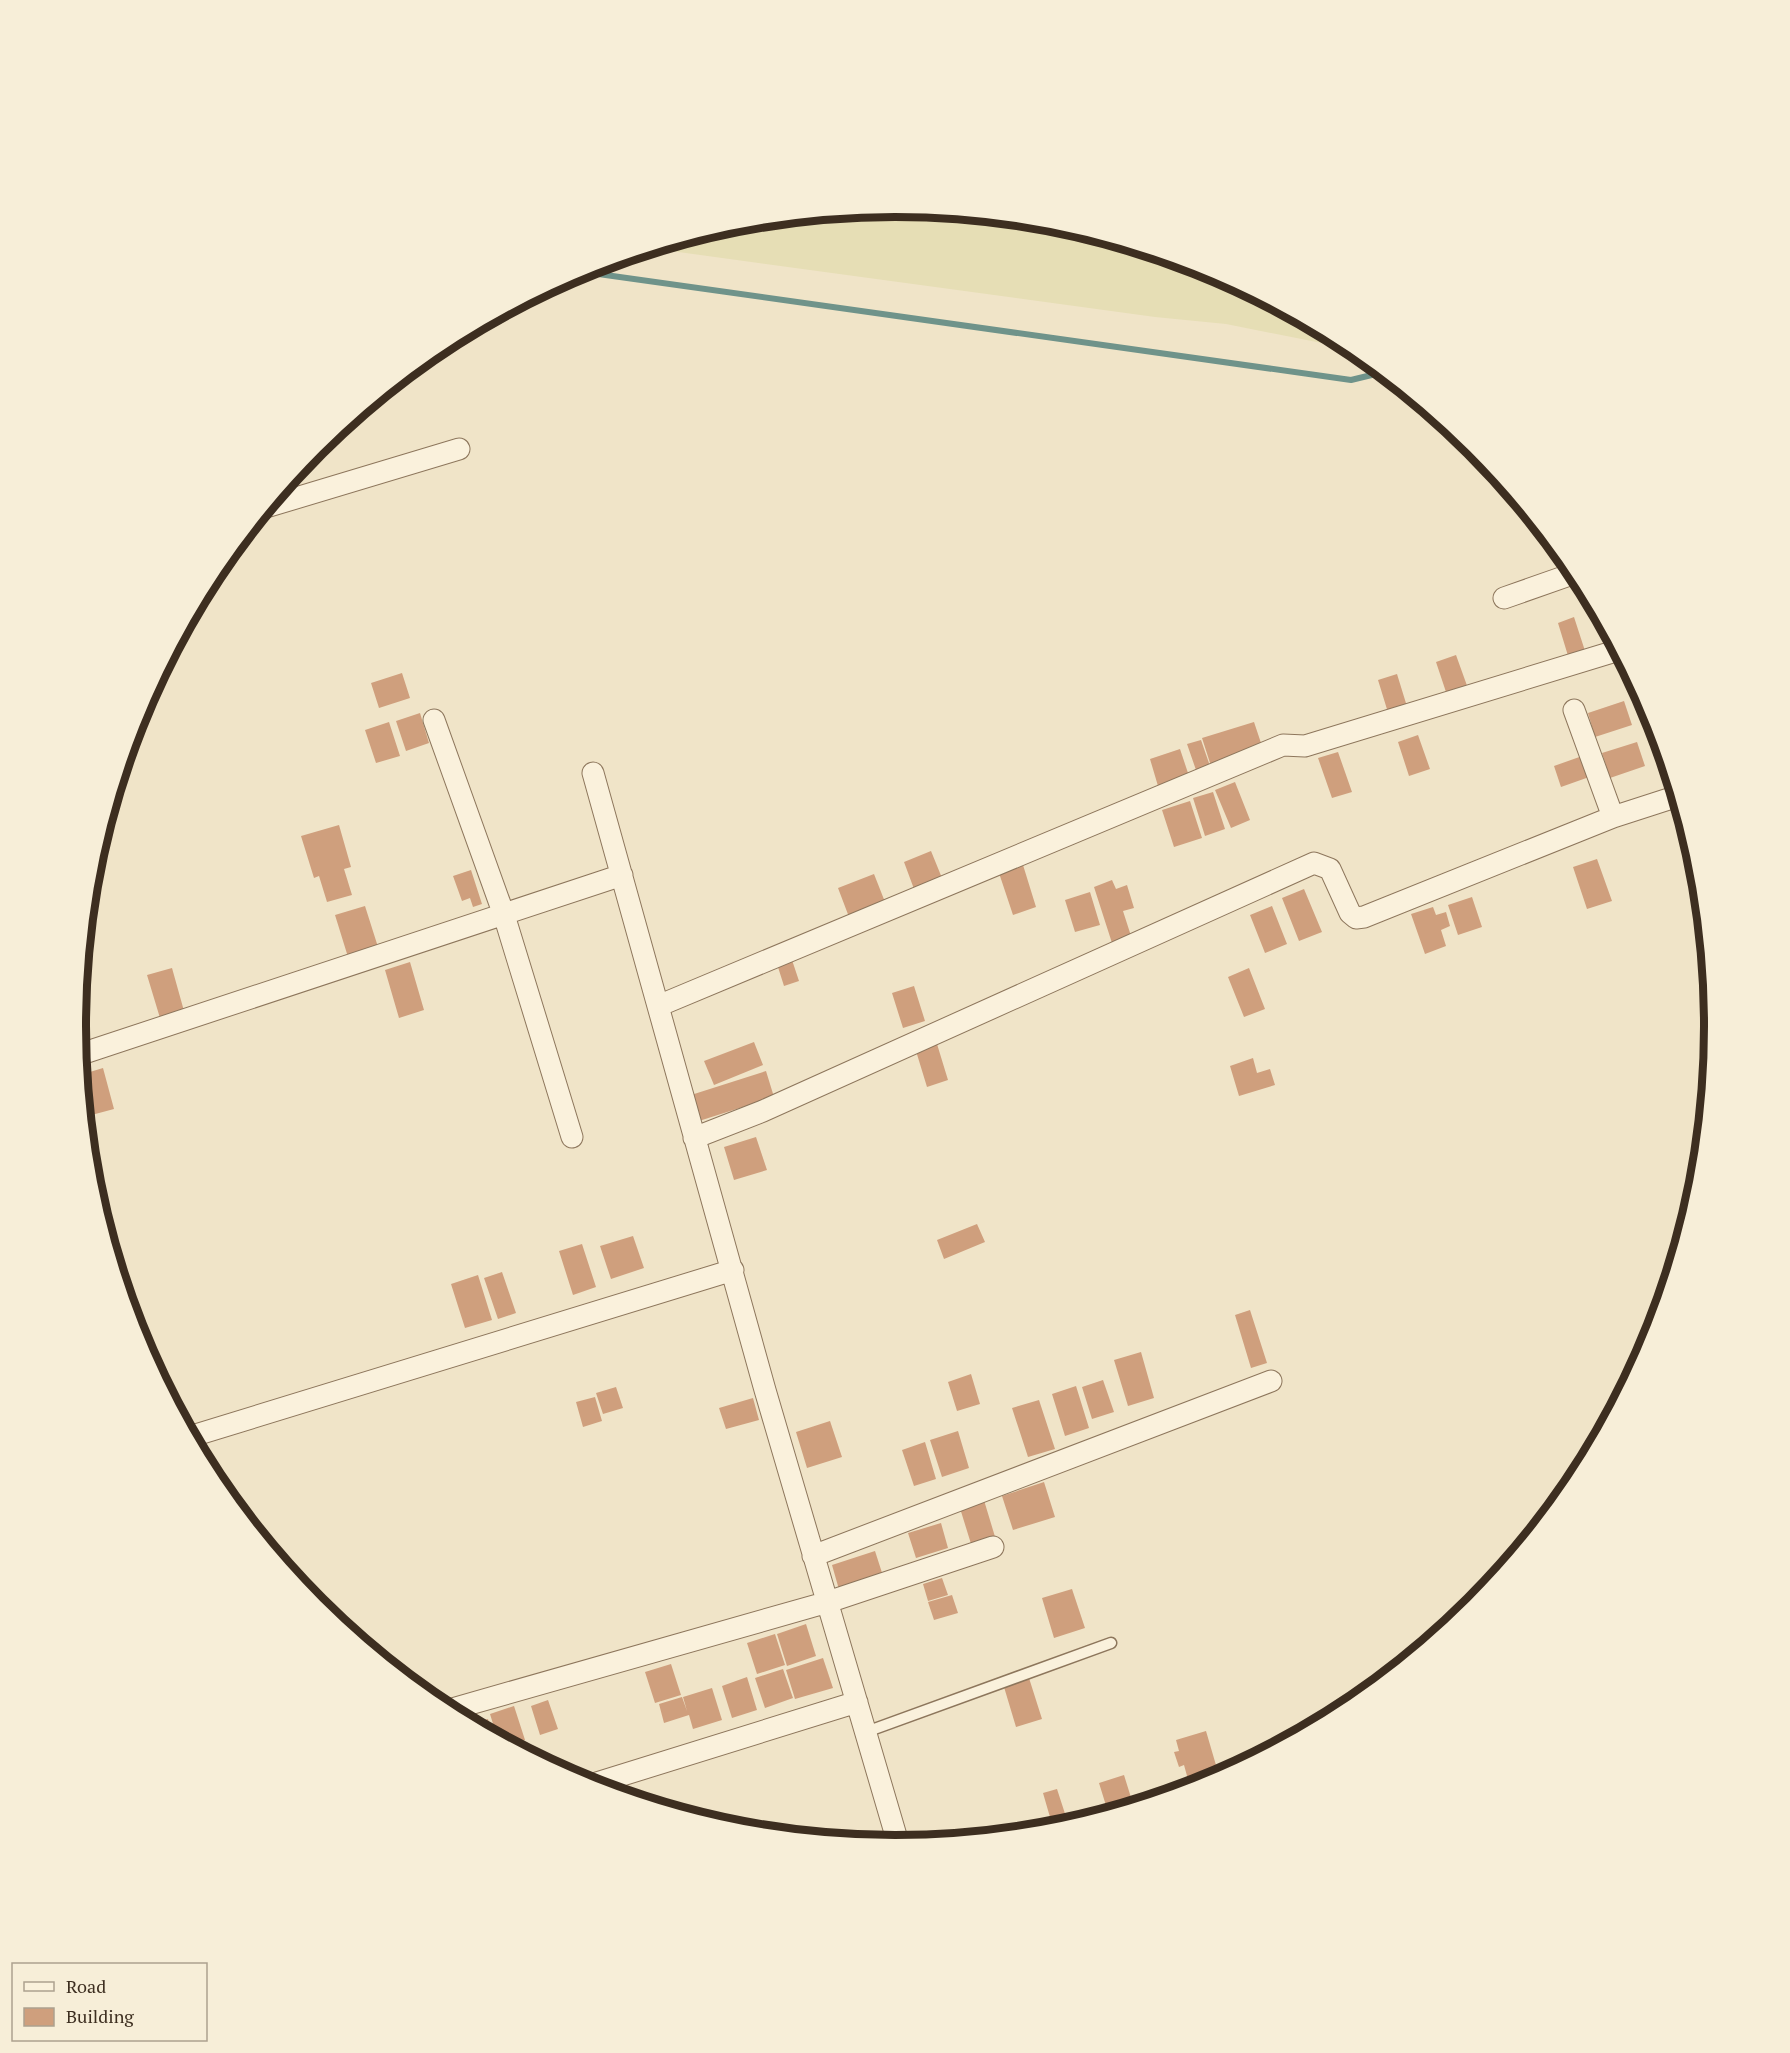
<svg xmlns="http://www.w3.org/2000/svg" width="1790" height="2053" font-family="'PT Serif',serif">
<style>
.farmland{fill:#e6deb5}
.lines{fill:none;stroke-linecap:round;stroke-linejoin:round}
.stream{stroke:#6f938a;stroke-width:6}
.building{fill:#cf9f7d}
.lane-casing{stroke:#8d765c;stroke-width:13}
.street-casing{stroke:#8d765c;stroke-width:23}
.lane{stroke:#faf1dc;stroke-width:10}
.street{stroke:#faf1dc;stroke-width:21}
.rim{fill:none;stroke:#3d2e20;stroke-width:8}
</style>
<rect width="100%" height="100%" fill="#f0e4c8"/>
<path class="farmland" d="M895,207L1055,222L1209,269L1357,350L1226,324L1155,317L649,248L735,222Z"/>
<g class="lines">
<path class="stream" d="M577,271L1351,380L1384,372"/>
</g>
<path class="building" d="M1574,617L1586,654L1569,659L1558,623Z
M1456,655L1470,694L1449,701L1436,662Z
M402,673L410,698L379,708L371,683Z
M1397,674L1409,713L1390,719L1378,680Z
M1624,701L1632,725L1595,737L1588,713Z
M420,713L429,743L406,751L396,721Z
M389,722L400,756L376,763L365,730Z
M1254,722L1263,749L1211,766L1202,738Z
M1418,735L1430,769L1409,776L1398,742Z
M1201,740L1210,766L1196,770L1187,744Z
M1637,742L1645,766L1610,778L1602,753Z
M1180,749L1189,776L1158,786L1150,759Z
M1338,752L1352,792L1332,798L1318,758Z
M1585,755L1592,776L1561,787L1554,766Z
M1235,782L1250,820L1231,828L1215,790Z
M1213,792L1225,829L1205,836L1193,798Z
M1190,801L1202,838L1174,847L1162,810Z
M339,825L351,867L344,869L352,895L327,902L319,876L314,878L301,836Z
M931,851L942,878L914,889L904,862Z
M1597,859L1612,901L1587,909L1573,867Z
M1023,865L1036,907L1013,915L999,873Z
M471,870L482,904L473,907L470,898L462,901L453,876Z
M874,874L885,902L849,917L838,888Z
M1112,880L1116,889L1127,885L1134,908L1123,911L1131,936L1112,943L1094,887Z
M1304,889L1322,932L1299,941L1282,898Z
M1090,892L1100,925L1075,932L1065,900Z
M1472,897L1482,927L1458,935L1448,905Z
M365,906L378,947L348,957L335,915Z
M1272,906L1287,944L1265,953L1250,915Z
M1433,907L1436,915L1446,912L1450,926L1441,930L1446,946L1425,954L1411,914Z
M792,960L799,981L784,986L777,964Z
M410,962L424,1010L399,1018L385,970Z
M172,968L184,1011L160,1018L147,975Z
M1249,968L1265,1009L1244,1017L1228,977Z
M914,986L925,1021L903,1028L892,993Z
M754,1042L763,1065L714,1085L704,1061Z
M937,1044L948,1080L927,1087L916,1051Z
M1253,1058L1257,1073L1270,1069L1275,1085L1239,1096L1230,1066Z
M103,1068L114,1109L84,1117L80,1075Z
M766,1071L774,1097L699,1121L691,1095Z
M756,1137L767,1170L734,1180L724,1147Z
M977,1224L985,1242L944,1259L937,1240Z
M633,1236L644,1268L611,1279L600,1246Z
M582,1244L596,1287L573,1295L559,1251Z
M502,1272L516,1313L498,1319L484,1278Z
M478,1275L492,1320L465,1328L451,1284Z
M1250,1310L1267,1363L1251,1368L1235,1315Z
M1141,1352L1154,1398L1128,1406L1114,1360Z
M971,1374L980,1404L957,1411L948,1382Z
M1103,1380L1114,1412L1092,1419L1082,1387Z
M1076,1386L1089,1428L1065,1436L1052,1394Z
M616,1387L623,1408L603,1414L596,1393Z
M595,1397L602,1421L583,1427L576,1402Z
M753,1398L759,1420L726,1429L719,1408Z
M1039,1400L1055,1449L1028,1457L1012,1408Z
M830,1421L842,1457L807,1468L796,1432Z
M958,1431L969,1468L942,1477L930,1440Z
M925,1442L936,1479L914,1486L902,1450Z
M1044,1482L1055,1517L1013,1530L1002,1496Z
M983,1497L996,1540L972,1547L959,1505Z
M941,1523L948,1548L916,1558L908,1533Z
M875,1551L884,1579L840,1593L832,1565Z
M942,1578L948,1595L928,1601L923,1584Z
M1072,1589L1085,1628L1054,1638L1042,1598Z
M952,1595L958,1613L934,1620L928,1602Z
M806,1624L816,1656L787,1666L777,1634Z
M775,1634L785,1665L757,1674L747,1643Z
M823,1658L833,1688L795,1699L786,1670Z
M671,1664L681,1695L655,1703L645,1672Z
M783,1669L793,1698L765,1708L755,1678Z
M747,1677L757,1710L732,1718L722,1686Z
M1029,1678L1042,1719L1016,1727L1004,1687Z
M712,1688L722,1720L693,1729L689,1715L664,1723L659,1704L682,1697L687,1711L683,1697Z
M548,1700L558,1729L540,1735L531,1706Z
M514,1706L525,1740L508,1745L498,1740L490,1714Z
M488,1719L493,1737L470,1724Z
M1206,1731L1218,1772L1211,1775L1213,1781L1197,1786L1195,1781L1189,1783L1184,1765L1179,1767L1174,1752L1179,1751L1176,1740Z
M1124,1775L1133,1804L1108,1812L1099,1783Z
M1057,1789L1069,1826L1054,1831L1043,1793Z
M959,1830L963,1840L923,1844V1843Z"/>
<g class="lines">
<g class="lane-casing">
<path id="lane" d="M866,1732L1111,1643"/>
</g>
<g class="street-casing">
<path id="street" d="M266,507L459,449
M1504,598L1578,572
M1574,710L1613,817
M434,720L504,915L572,1137
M593,773L765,1390L899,1846
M658,1006L1283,745L1305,746L1619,650
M78,1055L622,875
M694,1138L763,1111L1314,863L1330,869L1350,913L1356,918L1364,917L1613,817L1678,796
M189,1437L733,1270
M813,1556L1271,1381
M445,1711L828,1602L993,1547
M587,1786L857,1702"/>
</g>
<use href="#lane" class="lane"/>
<use href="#street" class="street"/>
</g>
<path d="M0 0H1790V2053H0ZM86 1026a809 809 0 1 1 1618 0a809 809 0 1 1-1618 0Z" fill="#f7eed8" fill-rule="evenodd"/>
<path class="rim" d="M86 1026a809 809 0 1 1 1618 0a809 809 0 1 1-1618 0Z"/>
<rect x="12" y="1963" width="195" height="78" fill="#f7eed8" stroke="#ada18e" stroke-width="1.5"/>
<rect x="24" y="1982" width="30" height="9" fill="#faf1dc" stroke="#ada18e" stroke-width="1.5"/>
<text x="66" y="1993" font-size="18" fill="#3d2e20">Road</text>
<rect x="24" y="2008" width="30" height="18" fill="#cf9f7d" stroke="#ada18e" stroke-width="1.5"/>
<text x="66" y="2023" font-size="18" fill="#3d2e20">Building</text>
</svg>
